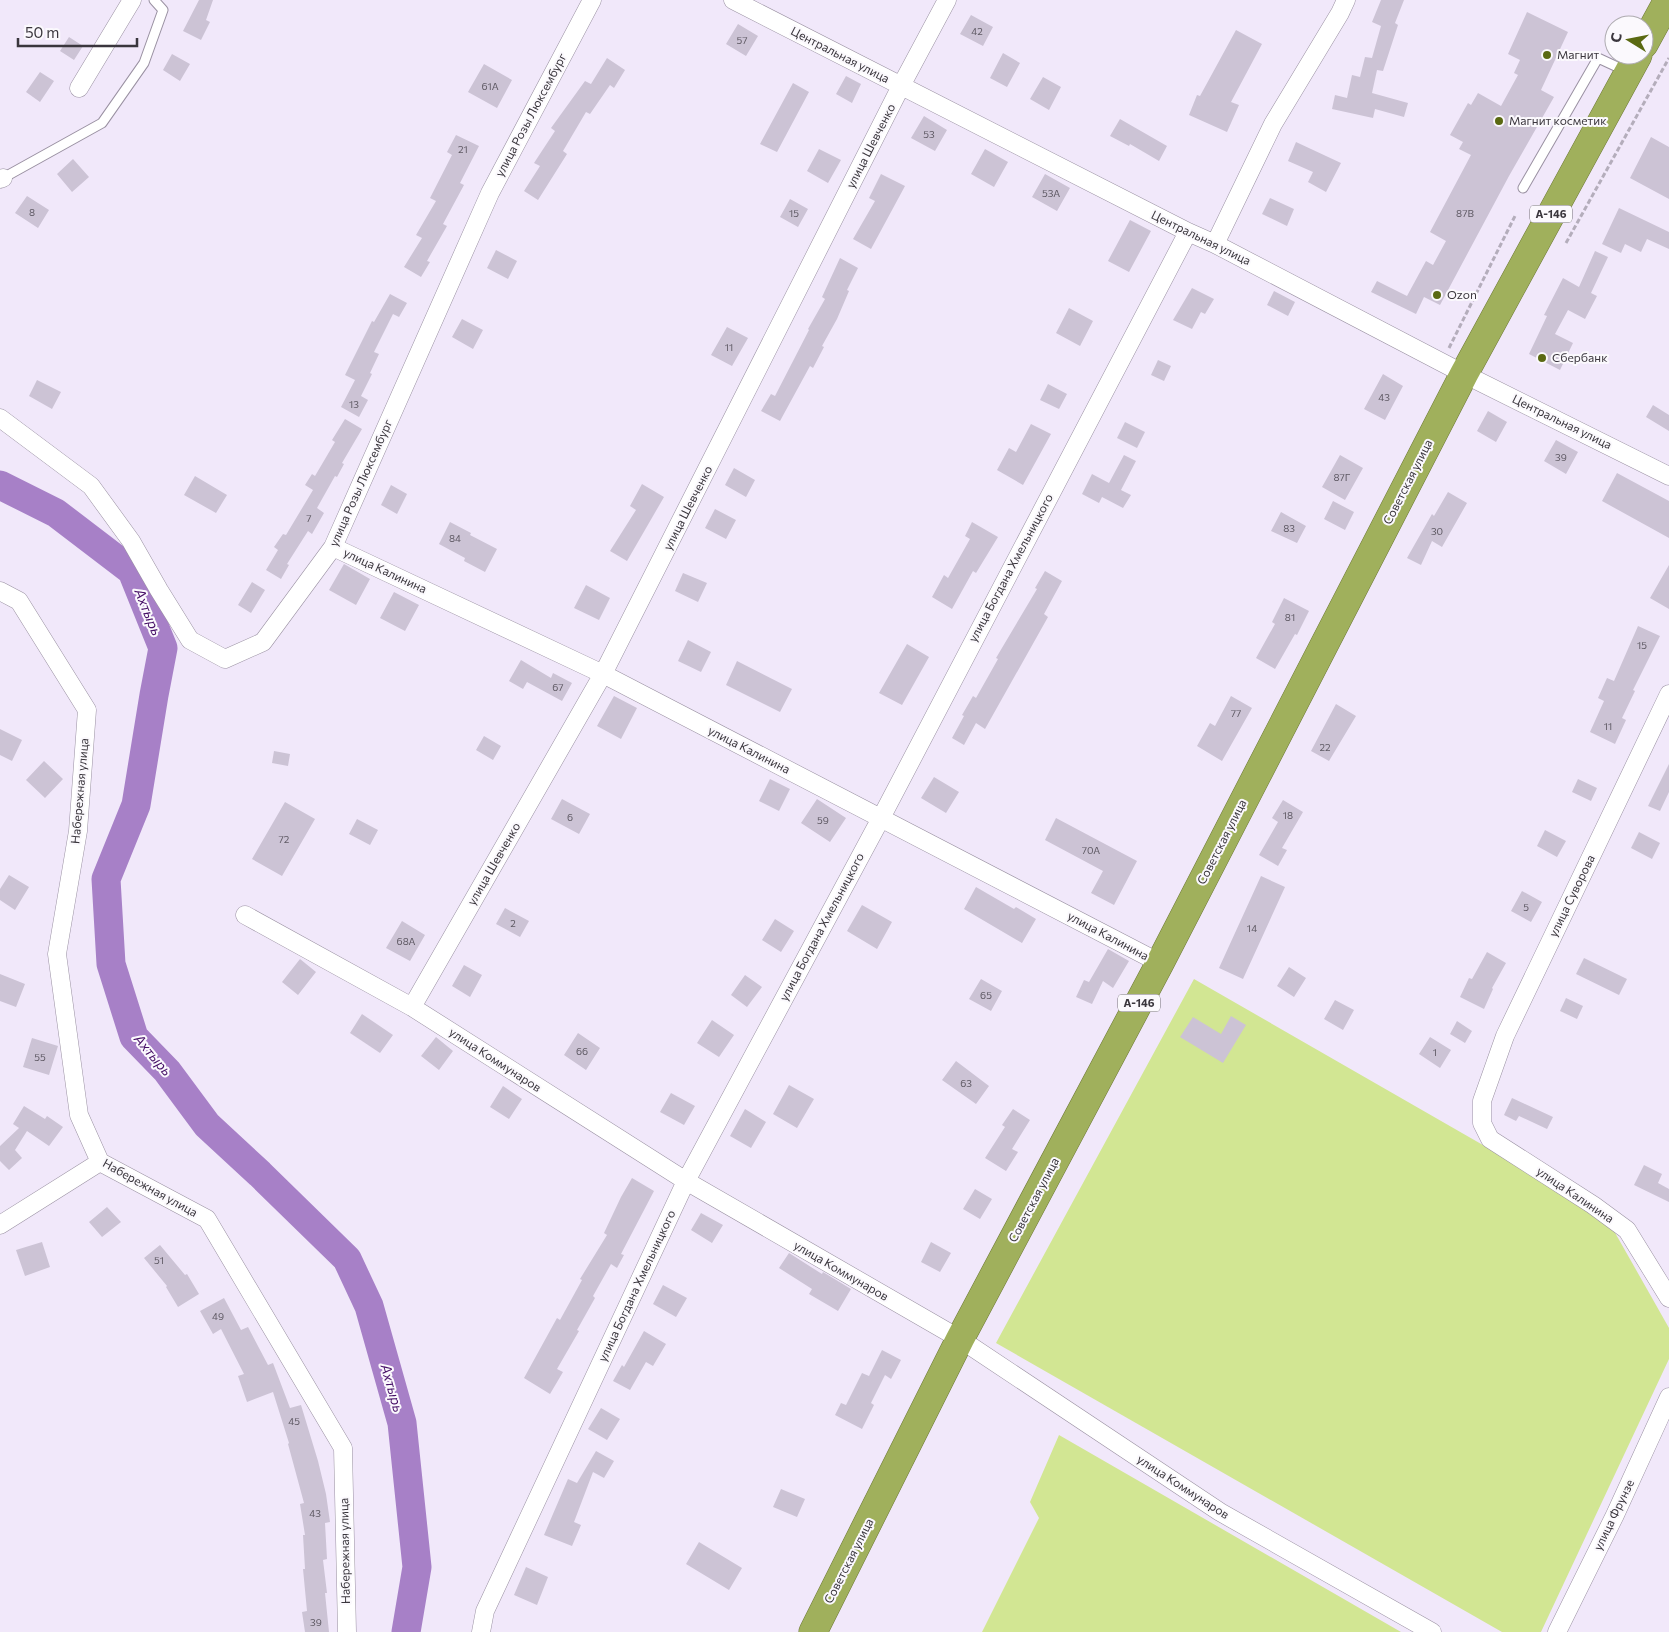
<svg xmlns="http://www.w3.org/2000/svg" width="1669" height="1632" font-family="Commissioner,sans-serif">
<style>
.green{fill:#d2e693}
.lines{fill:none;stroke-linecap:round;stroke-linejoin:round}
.river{stroke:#a780c7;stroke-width:29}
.building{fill:#ccc3d5}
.service-casing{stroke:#9a91a2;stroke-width:11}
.minor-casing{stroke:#9a91a2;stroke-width:19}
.trunk-casing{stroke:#6d7836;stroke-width:29}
.path{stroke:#b4adbb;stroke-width:3;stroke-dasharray:5 2.5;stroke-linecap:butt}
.service{stroke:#fff;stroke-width:9}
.minor{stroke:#fff;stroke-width:18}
.trunk{stroke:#a0b05c;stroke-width:28}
.poi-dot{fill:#5a6912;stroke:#fbf9fd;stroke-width:2}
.labels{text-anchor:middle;stroke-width:4;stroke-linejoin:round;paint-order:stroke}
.number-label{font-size:10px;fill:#5e5963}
.shield{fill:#fbf9fd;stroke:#747077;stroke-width:1}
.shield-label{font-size:11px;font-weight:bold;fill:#3a363d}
.street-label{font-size:12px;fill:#3a363d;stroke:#fbf9fd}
.poi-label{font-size:12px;fill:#3a363d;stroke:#fbf9fd;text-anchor:start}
.water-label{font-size:14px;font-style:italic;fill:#471167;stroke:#fbf9fd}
</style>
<rect width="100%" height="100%" fill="#f1e8fa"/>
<path class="green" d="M1194,979L1605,1215L1669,1328V1359L1541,1632H1502L996,1343Z
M1059,1435L1401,1632H982L1039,1518L1030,1502Z"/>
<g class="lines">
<path class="river" d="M0,485L56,513L132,571L163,648L154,695L136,805L106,879L111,964L134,1037L167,1071L207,1125L260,1174L347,1259L369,1306L402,1423L417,1567L406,1632"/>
</g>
<path class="building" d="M199,0H213L206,20L210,22L201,40L183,31Z
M1381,0H1404L1395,23L1398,25L1383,71L1377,70L1372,93L1408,103L1404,117L1375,109L1373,118L1332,109L1335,95L1347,98L1352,75L1360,77L1365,57L1372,58L1381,26L1372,22Z
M1527,12L1568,32L1541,90L1554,97L1509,176L1440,305L1424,297L1416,314L1371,292L1377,281L1407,296L1426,261L1433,265L1446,241L1430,232L1471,155L1459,149L1463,142L1450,135L1468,103L1471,105L1478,93L1501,106L1518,75L1514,73L1520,60L1508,54Z
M971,15L993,27L983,46L960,34Z
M738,24L758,36L746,56L726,44Z
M1236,30L1262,44L1231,102L1239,105L1227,132L1189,115L1197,95L1200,96Z
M69,37L83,46L74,60L60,51Z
M1003,53L1020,63L1007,87L990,78Z
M172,54L190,64L180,81L163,70Z
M607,58L625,70L614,88L610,85L590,114L586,112L563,151L567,154L538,200L524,191L540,166L534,163L555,131L551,128L585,81L591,84Z
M484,64L512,80L497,108L468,92Z
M40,72L54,81L40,102L26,92Z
M846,76L861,84L852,103L836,94Z
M1043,77L1061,87L1049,110L1030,99Z
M793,83L809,92L777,152L760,144Z
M924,116L947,130L935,151L911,138Z
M1120,119L1167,146L1159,161L1130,144L1129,146L1110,136Z
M456,135L479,146L460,183L464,185L443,224L447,226L427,261L430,262L421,277L404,267L422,238L416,235L436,201L430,198L452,155L447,152Z
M1651,137L1669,147V199L1630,178Z
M1296,142L1341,163L1326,192L1308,182L1313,172L1288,161Z
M819,149L841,160L828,183L807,171Z
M985,149L1008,162L994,187L971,174Z
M73,159L89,177L72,192L57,174Z
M881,174L905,186L871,249L853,239L875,201L869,198Z
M1045,174L1070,188L1057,211L1032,197Z
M27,196L49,210L38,228L15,213Z
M1270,198L1294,209L1287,226L1262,214Z
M790,199L808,209L798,227L780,217Z
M1619,208L1669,232V249L1647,239L1641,252L1625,244L1621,253L1602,244Z
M1130,220L1151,231L1129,272L1108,261Z
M496,250L517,261L508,279L487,268Z
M1595,251L1608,257L1591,293L1597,296L1585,319L1568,310L1555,334L1573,343L1560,370L1529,354L1547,316L1544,315L1563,278L1579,287Z
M840,258L858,268L847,290L849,291L837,319L822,346L824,347L813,368L810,366L780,421L761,411L771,394L775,396L809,330L808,329L825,299L822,297Z
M1192,288L1214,299L1205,314L1201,312L1192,329L1173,320Z
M1274,291L1295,302L1288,316L1267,305Z
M390,294L407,303L399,317L393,314L374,352L379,354L370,373L372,374L361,396L368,400L359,417L341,407L355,380L345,375L372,321L374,322Z
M1069,308L1093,321L1080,346L1056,333Z
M462,319L483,330L473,349L452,337Z
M727,327L748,338L732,366L711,355Z
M1158,360L1171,366L1164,381L1151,375Z
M1383,374L1403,386L1385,420L1364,409Z
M37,380L61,392L52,409L29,396Z
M1048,384L1067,394L1059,409L1040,400Z
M1653,405L1669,415V431L1646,417Z
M1488,411L1507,422L1496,442L1477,431Z
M345,419L362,429L342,463L344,464L337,477L335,476L317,508L324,513L312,534L308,531L287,564L289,565L281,579L266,570L278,550L274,547L283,534L286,535L313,490L305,485L312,474L315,476L335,442L332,440Z
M1125,422L1145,432L1137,448L1117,438Z
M1031,424L1051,434L1023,485L997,470L1009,448L1016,452Z
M1556,440L1578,452L1566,474L1544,461Z
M1124,455L1136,461L1121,490L1131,495L1123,508L1102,497L1099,503L1082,494L1092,474L1109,483Z
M1340,455L1363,468L1345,500L1322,487Z
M734,468L755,480L746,497L725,485Z
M1617,473L1669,501V538L1602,501Z
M195,476L227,495L216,513L184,495Z
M642,484L664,497L627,561L610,551L636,510L630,506Z
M391,485L407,494L397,514L381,505Z
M1448,492L1467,503L1442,547L1432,541L1421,565L1407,558L1432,514L1434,516Z
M1333,501L1354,512L1345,530L1324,519Z
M715,509L736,520L726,539L705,528Z
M1281,512L1306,526L1297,543L1271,531Z
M450,522L471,533L470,535L497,549L485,572L464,561L465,558L439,544Z
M972,522L998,537L976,573L973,571L952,609L932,597L944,575L948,578L970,539L965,536Z
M344,564L370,579L356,605L329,590Z
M1669,565V609L1650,598Z
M1045,571L1062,581L1044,614L1048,617L985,729L976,723L964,745L952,738L964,716L962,715L973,696L976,698L998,659L996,658L1037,589L1035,588Z
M683,573L707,583L698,602L675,591Z
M252,582L265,590L251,613L238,605Z
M586,585L610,598L599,620L574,608Z
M394,592L419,605L405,631L380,618Z
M1284,598L1309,611L1297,635L1295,634L1275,669L1256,658L1275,624L1272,622Z
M1638,626L1660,636L1633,690L1635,691L1622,718L1626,720L1615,744L1590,732L1604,701L1598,698L1607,678L1614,681Z
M688,640L711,652L701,672L678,661Z
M907,644L929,657L902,705L879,693Z
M521,660L551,678L553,673L572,683L562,701L527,682L523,689L509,681Z
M737,661L792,689L780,712L726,685Z
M614,696L637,708L621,739L597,726Z
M1231,696L1252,708L1222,761L1197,746L1210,723L1215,726Z
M1336,704L1356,716L1329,761L1311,751Z
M0,729L22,740L12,761L0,755Z
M484,736L501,746L493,760L476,750Z
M274,751L290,754L288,766L272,763Z
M44,761L63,779L45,798L26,780Z
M1669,764V792L1660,811L1648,806Z
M934,777L959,792L946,813L921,798Z
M770,779L790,789L779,811L759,801Z
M1578,779L1597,788L1591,801L1572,792Z
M562,799L590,814L579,834L551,819Z
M817,799L846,818L830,842L801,823Z
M1283,800L1303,812L1282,848L1287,850L1278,866L1259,855L1278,822L1272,818Z
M285,802L315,819L282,876L252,859Z
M1056,818L1137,861L1114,905L1091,893L1103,871L1045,840Z
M357,819L378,830L370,845L349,834Z
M1545,830L1566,841L1557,857L1537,846Z
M1639,832L1660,843L1652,859L1631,848Z
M9,875L29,887L15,910L0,900V889Z
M1261,876L1285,887L1243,979L1219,968Z
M976,887L1014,909L1016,907L1036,919L1022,943L964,909Z
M1522,891L1542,902L1531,922L1511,911Z
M862,905L892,922L877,949L847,931Z
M505,908L529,921L520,937L496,924Z
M775,919L794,931L781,952L762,940Z
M402,921L425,935L410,961L386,948Z
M1108,949L1129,961L1113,988L1103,981L1092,1004L1076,997L1084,980L1089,982Z
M1487,952L1506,963L1492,988L1493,989L1484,1009L1460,997L1469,978L1472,979Z
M1584,958L1627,979L1619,995L1576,974Z
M300,959L316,972L298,995L282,982Z
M464,965L482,975L470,997L452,986Z
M1289,967L1306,978L1294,997L1277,986Z
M0,974L25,984L16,1007L0,1001Z
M745,975L762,987L747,1007L731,995Z
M981,979L1002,991L991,1011L969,999Z
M1566,998L1583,1006L1577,1019L1560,1011Z
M1335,1000L1354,1010L1343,1030L1324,1019Z
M362,1014L393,1035L380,1053L350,1033Z
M1231,1016L1246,1025L1223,1063L1180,1037L1193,1017L1221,1034Z
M712,1020L734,1035L719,1057L697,1043Z
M1457,1021L1472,1031L1465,1043L1450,1034Z
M578,1033L600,1048L586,1070L564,1055Z
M436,1037L453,1051L439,1070L421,1056Z
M1430,1037L1451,1050L1440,1068L1419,1054Z
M32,1038L58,1046L49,1075L23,1067Z
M956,1061L989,1086L976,1104L942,1080Z
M789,1085L814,1099L797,1128L773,1114Z
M503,1086L522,1099L509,1119L490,1107Z
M671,1093L695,1106L684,1125L660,1112Z
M1512,1098L1553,1117L1547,1129L1519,1116L1516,1121L1504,1115Z
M24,1106L45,1119L47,1116L63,1127L49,1146L27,1131L15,1150L22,1158L9,1170L0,1161V1146L19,1128L13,1124Z
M745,1109L766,1122L751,1148L730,1136Z
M1013,1109L1030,1120L1012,1149L1018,1152L1006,1171L985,1158L1005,1127L1002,1125Z
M1644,1165L1662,1174L1658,1183L1669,1189V1202L1634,1185Z
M632,1178L654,1191L621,1254L624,1255L617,1268L611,1264L593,1296L595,1298L577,1330L579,1331L557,1369L563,1372L550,1394L524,1378L557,1318L560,1320L582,1280L580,1279L607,1235L604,1233L621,1197Z
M975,1189L992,1199L980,1219L963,1209Z
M107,1207L121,1222L102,1237L89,1222Z
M701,1213L723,1225L712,1243L691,1230Z
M42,1242L50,1267L25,1276L16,1250Z
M931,1242L951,1253L940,1272L921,1262Z
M160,1245L185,1275L187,1274L199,1294L178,1307L166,1287L167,1286L144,1258Z
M789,1253L822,1274L823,1272L851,1289L838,1311L809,1294L812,1289L779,1268Z
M663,1285L687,1298L676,1317L653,1304Z
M224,1298L241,1330L248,1327L268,1365L273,1363L290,1408L301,1405L318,1461L326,1494L330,1522L325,1523L327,1559L323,1560L327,1593H325L329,1632H305L302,1612L307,1611L303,1569H305L303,1535H305L300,1504L304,1503L288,1444L289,1443L273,1392L247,1402L238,1376L244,1374L221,1329L213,1334L200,1311Z
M644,1331L666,1344L653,1366L646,1362L630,1390L613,1381L622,1365L624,1367Z
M882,1350L901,1360L891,1379L885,1375L871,1403L874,1405L862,1429L835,1415L841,1403L846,1405L862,1373L869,1376Z
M601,1408L620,1419L607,1440L588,1429Z
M596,1451L614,1461L604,1478L593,1472L574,1522L581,1525L572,1546L544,1535L568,1479L577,1483Z
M781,1489L805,1499L797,1517L773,1507Z
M699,1542L742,1568L729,1590L686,1564Z
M526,1567L548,1577L537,1605L514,1595Z"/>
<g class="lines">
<g class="service-casing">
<path id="service" d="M3,178L102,123L144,63L163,10L154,0
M1523,188L1598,58L1626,71"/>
</g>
<g class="minor-casing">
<path id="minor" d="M733,0L1188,232L1215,244L1464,374L1669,476
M79,88L132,0
M0,179L3,178
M1215,244L1273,124L1340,13L1346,0
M0,418L91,486L131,541L159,590L190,640L225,659L263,642L333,547L490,193L592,0
M333,547L603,674L1160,963
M0,591L19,601L87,710L78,831L57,954L79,1115L100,1162L207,1219L343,1448L347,1632
M1669,694L1505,1036L1482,1101V1123L1490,1139L1593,1205L1627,1230L1669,1298
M245,915L412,1007L686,1181L960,1339L1220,1512L1432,1632
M412,1007L603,674L901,86L947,0
M0,1225L100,1162
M481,1632L485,1611L686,1181L881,818L1188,232
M1557,1632L1615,1515L1669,1397"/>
</g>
<g class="trunk-casing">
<path id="trunk" d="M1644,44L1668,0
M813,1632L960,1339L1160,963L1464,374L1638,55"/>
</g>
<path class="path" d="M1566,243L1669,58
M1449,348L1515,216"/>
<use href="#service" class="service"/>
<use href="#minor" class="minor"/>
<use href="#trunk" class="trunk"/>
</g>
<g class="poi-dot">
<circle cx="1547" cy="55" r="5"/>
<circle cx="1499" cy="121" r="5"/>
<circle cx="1437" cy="295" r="5"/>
<circle cx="1542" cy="358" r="5"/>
</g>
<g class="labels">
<g class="number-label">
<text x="977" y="35">42</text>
<text x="742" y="44">57</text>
<text x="490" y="90">61А</text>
<text x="929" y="138">53</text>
<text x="463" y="153">21</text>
<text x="1051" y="197">53А</text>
<text x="32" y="216">8</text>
<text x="794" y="217">15</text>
<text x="1465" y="217">87В</text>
<text x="729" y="351">11</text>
<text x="1384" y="401">43</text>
<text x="354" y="408">13</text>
<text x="1561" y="461">39</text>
<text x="1342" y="481">87Г</text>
<text x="309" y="522">7</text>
<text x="1289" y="532">83</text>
<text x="1437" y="535">30</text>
<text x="455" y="542">84</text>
<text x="1290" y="621">81</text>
<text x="1642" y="649">15</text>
<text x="558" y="691">67</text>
<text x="1236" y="717">77</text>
<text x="1608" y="730">11</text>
<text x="1325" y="751">22</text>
<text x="1288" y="819">18</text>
<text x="570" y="821">6</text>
<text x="823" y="824">59</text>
<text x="284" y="843">72</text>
<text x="1091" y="854">70А</text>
<text x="1526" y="911">5</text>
<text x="513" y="927">2</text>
<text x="1252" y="932">14</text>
<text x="406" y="945">68А</text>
<text x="986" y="999">65</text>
<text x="582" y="1055">66</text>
<text x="1435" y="1056">1</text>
<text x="40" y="1061">55</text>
<text x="966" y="1087">63</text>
<text x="159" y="1264">51</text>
<text x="218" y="1320">49</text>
<text x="294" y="1425">45</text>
<text x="315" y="1517">43</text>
<text x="316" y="1626">39</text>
</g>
<g class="shield">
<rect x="1530" y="205.5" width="42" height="17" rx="4"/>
<rect x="1118" y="994.5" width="42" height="17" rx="4"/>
</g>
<g class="shield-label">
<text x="1551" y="218">А-146</text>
<text x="1139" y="1007">А-146</text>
</g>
<g class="street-label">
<text transform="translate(840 55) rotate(27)" y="4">Центральная улица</text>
<text transform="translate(531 115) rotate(-62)" y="4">улица Розы Люксембург</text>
<text transform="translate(871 146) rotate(-63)" y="4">улица Шевченко</text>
<text transform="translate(1201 238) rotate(26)" y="4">Центральная улица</text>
<text transform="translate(1562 422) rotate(26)" y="4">Центральная улица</text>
<text transform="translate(1408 482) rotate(-63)" y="4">Советская улица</text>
<text transform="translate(361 483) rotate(-66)" y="4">улица Розы Люксембург</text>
<text transform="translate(688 508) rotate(-63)" y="4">улица Шевченко</text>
<text transform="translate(1011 568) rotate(-62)" y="4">улица Богдана Хмельницкого</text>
<text transform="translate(385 571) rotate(25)" y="4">улица Калинина</text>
<text transform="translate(749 750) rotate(27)" y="4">улица Калинина</text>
<text transform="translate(80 791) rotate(-85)" y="4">Набережная улица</text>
<text transform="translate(1222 842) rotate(-63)" y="4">Советская улица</text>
<text transform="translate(494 864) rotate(-60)" y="4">улица Шевченко</text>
<text transform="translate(1572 896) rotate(-64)" y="4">улица Суворова</text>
<text transform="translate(822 927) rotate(-62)" y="4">улица Богдана Хмельницкого</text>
<text transform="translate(1108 936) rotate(28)" y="4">улица Калинина</text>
<text transform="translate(495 1060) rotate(33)" y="4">улица Коммунаров</text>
<text transform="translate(150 1188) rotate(29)" y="4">Набережная улица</text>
<text transform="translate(1575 1195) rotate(34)" y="4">улица Калинина</text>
<text transform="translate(1034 1200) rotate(-62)" y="4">Советская улица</text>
<text transform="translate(841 1271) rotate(30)" y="4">улица Коммунаров</text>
<text transform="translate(637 1286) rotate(-65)" y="4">улица Богдана Хмельницкого</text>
<text transform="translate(1183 1487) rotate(33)" y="4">улица Коммунаров</text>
<text transform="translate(1614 1515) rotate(-64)" y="4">улица Фрунзе</text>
<text transform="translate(345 1551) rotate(-91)" y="4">Набережная улица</text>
<text transform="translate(849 1561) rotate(-63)" y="4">Советская улица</text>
</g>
<g class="poi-label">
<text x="1557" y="59">Магнит</text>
<text x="1509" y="125">Магнит косметик</text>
<text x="1447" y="299">Ozon</text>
<text x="1552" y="362">Сбербанк</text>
</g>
<g class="water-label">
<text transform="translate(148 612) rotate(68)" y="5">Ахтырь</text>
<text transform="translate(153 1055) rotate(50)" y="5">Ахтырь</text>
<text transform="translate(392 1388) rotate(74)" y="5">Ахтырь</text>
</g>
</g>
<g transform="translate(1629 40) rotate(280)"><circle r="24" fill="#fbf9fd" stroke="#aeabb0"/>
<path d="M0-4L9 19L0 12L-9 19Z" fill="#5a6912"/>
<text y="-8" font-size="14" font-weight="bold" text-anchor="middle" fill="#3a363d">С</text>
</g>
<path d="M18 38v8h119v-8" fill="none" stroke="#3a363d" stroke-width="2.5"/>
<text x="25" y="38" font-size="15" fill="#3a363d" stroke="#fbf9fd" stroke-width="4" paint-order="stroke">50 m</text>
</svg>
